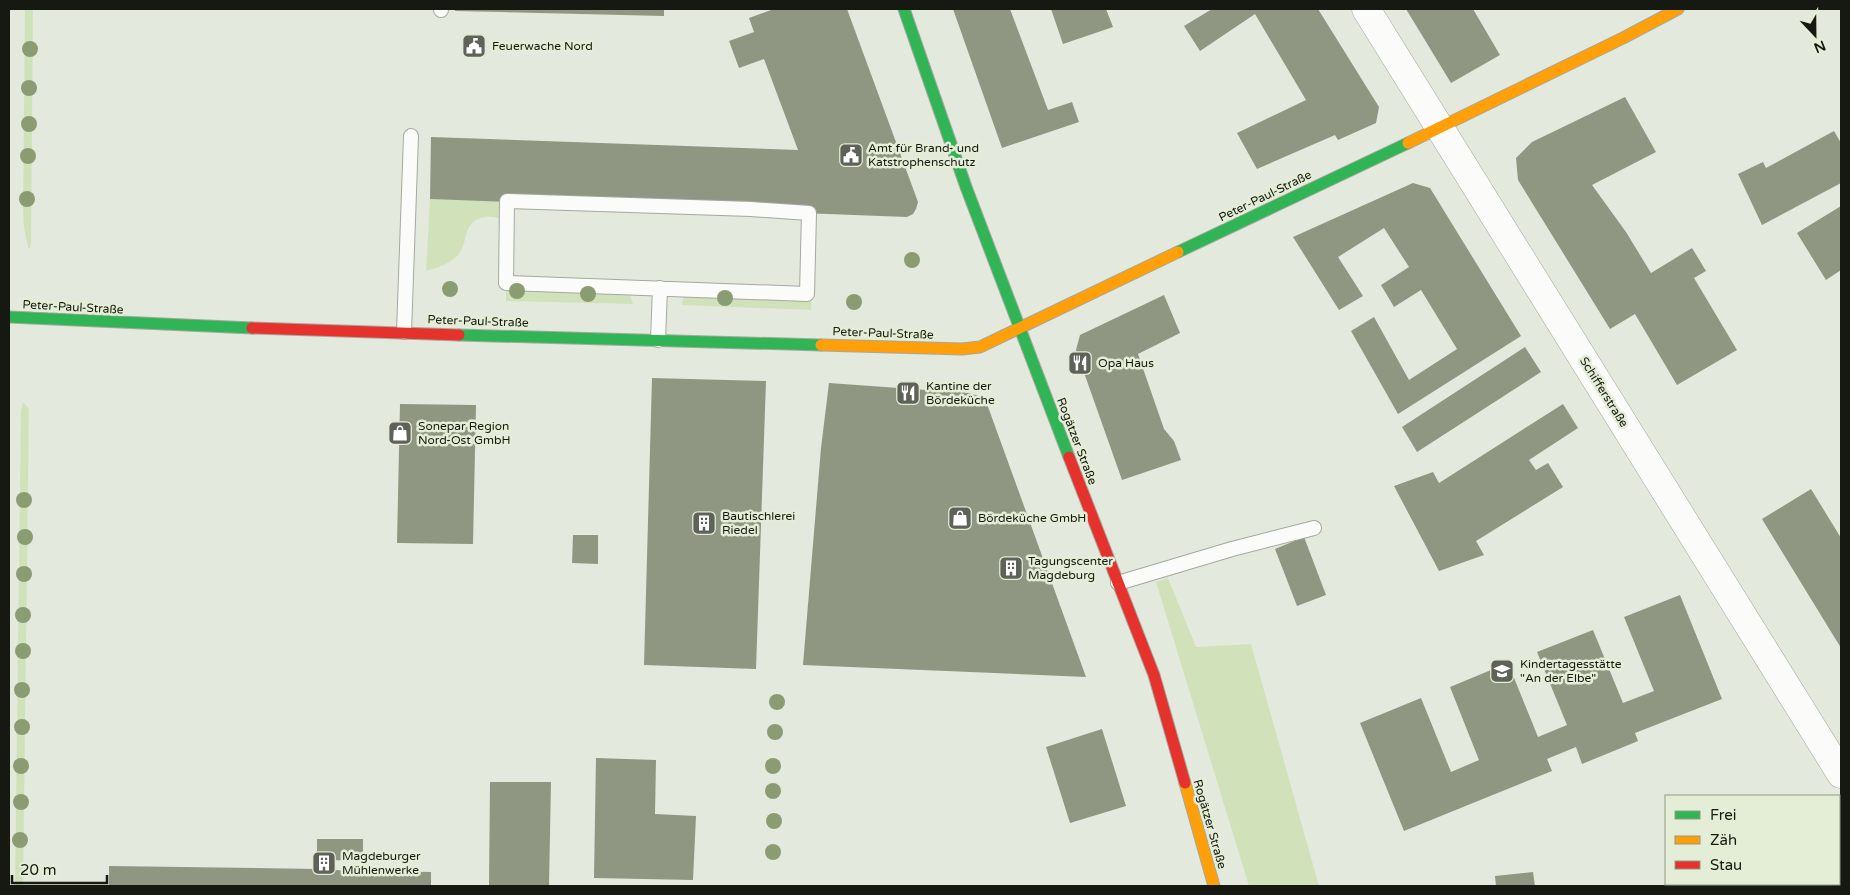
<svg xmlns="http://www.w3.org/2000/svg" width="1850" height="895" font-family="'Varela Round',sans-serif">
<style>
.green{fill:#d1e2bb}
.building{fill:#8f9783}
.lines{fill:none;stroke-linecap:round;stroke-linejoin:round}
.lane-casing{stroke:#a4a99f;stroke-width:16}
.street-casing{stroke:#a4a99f;stroke-width:29}
.fast-casing{stroke:#a4a99f;stroke-width:13}
.slow-casing{stroke:#a4a99f;stroke-width:13}
.jam-casing{stroke:#a4a99f;stroke-width:13}
.lane{stroke:#fbfcfa;stroke-width:14}
.street{stroke:#fbfcfa;stroke-width:28}
.fast{stroke:#30b455;stroke-width:11}
.slow{stroke:#ff9f0a;stroke-width:11}
.jam{stroke:#e5322d;stroke-width:11}
.tree{fill:#8c9c72}
.labels{text-anchor:middle;stroke-width:5;stroke-linejoin:round;paint-order:stroke}
.poi-label{font-size:12px;fill:#161911;stroke:#e4eed7;text-anchor:start}
.street-label{font-size:12px;fill:#161911;stroke:#e4eed7}
</style>
<rect width="100%" height="100%" fill="#e3e9dc"/>
<path class="green" d="M25,9H33L31,244L30,248H28L24,227L23,208Z
M430,199L507,201L503,221C497,217 492,216 485,217C460,222 470,243 457,256C449,264 437,268 426,271Z
M815,214L811,310L682,305L684,295L806,294Z
M506,283L629,292L633,304L506,301Z
M23,402L29,409L23,886H15L21,411Z
M1168,578L1196,647L1251,644L1319,886H1249L1156,582Z"/>
<path class="building" d="M455,9H664V16L455,11Z
M774,9H847L918,202L916,209L913,214L907,217L430,199L431,137L798,150L764,59L739,68L729,41L754,32L749,18Z
M953,9H1010L1048,110L1072,102L1079,122L1002,148Z
M1051,9H1106L1113,27L1063,44Z
M1212,9H1318L1379,107L1376,123L1338,140L1335,135L1257,169L1237,133L1306,100L1255,14L1200,51L1184,26Z
M1406,9H1473L1500,55L1451,83Z
M1625,97L1656,152L1592,185L1626,232L1651,273L1692,248L1706,271L1694,278L1737,350L1677,385L1635,314L1610,329L1518,180L1516,158L1532,142Z
M1834,131L1841,143V183L1762,225L1738,174L1763,162L1766,168Z
M1413,183L1430,188L1521,336L1398,414L1351,331L1374,317L1409,380L1457,349L1421,290L1394,307L1381,285L1409,267L1384,228L1338,257L1363,296L1339,310L1293,237Z
M1841,206V270L1826,280L1797,233Z
M1164,295L1180,333L1138,354L1164,429L1174,441L1181,460L1122,480L1076,350L1080,335Z
M1525,347L1541,372L1417,452L1402,427Z
M652,378L766,381L756,669L644,665Z
M829,383L969,393L979,396L984,400L987,404L1086,677L803,665L821,448Z
M400,404L476,405L473,544L397,543Z
M1563,404L1578,428L1529,460L1536,470L1548,463L1563,487L1476,541L1484,555L1439,571L1394,486L1433,472L1439,483Z
M1811,489L1841,538V648L1762,519Z
M573,535H598V564L572,563Z
M1304,537L1326,595L1297,606L1275,549Z
M1680,595L1722,699L1635,733L1638,741L1582,764L1576,747L1547,759L1552,771L1404,831L1360,723L1421,698L1451,772L1479,760L1450,687L1508,663L1538,737L1567,725L1537,652L1593,630L1623,703L1654,691L1624,617Z
M1102,729L1126,806L1070,823L1046,747Z
M596,758L656,760L655,814L696,816L693,880L594,878Z
M490,782H551L549,886H489Z
M317,839H363V861L332,860L331,870L431,872V886H109V866L317,869Z
M1533,872L1535,886H1496L1495,876Z"/>
<g class="lines">
<g class="lane-casing">
<path id="lane" d="M441,10V9
M507,201L751,209L809,213L807,294L506,283Z
M404,332L411,136
M658,340L660,288
M1118,583L1232,549L1314,528"/>
</g>
<g class="street-casing">
<path id="street" d="M1366,9L1841,774
M1839,864L1841,863
M1783,886L1790,884"/>
</g>
<g class="fast-casing">
<path id="fast" d="M904,9L966,187L1069,457
M1178,252L1408,143
M9,317L252,328
M459,335L821,345"/>
</g>
<g class="slow-casing">
<path id="slow" d="M1408,143L1623,38L1678,9
M821,345L962,349L980,347L1178,252
M1185,783L1214,886"/>
</g>
<g class="jam-casing">
<path id="jam" d="M252,328L459,335
M1069,457L1154,675L1185,783"/>
</g>
<use href="#lane" class="lane"/>
<use href="#street" class="street"/>
<use href="#fast" class="fast"/>
<use href="#slow" class="slow"/>
<use href="#jam" class="jam"/>
</g>
<g class="tree">
<circle cx="30" cy="49" r="8"/>
<circle cx="29" cy="88" r="8"/>
<circle cx="29" cy="124" r="8"/>
<circle cx="28" cy="156" r="8"/>
<circle cx="27" cy="199" r="8"/>
<circle cx="912" cy="260" r="8"/>
<circle cx="450" cy="289" r="8"/>
<circle cx="517" cy="291" r="8"/>
<circle cx="588" cy="294" r="8"/>
<circle cx="725" cy="298" r="8"/>
<circle cx="854" cy="302" r="8"/>
<circle cx="24" cy="500" r="8"/>
<circle cx="25" cy="537" r="8"/>
<circle cx="24" cy="574" r="8"/>
<circle cx="23" cy="615" r="8"/>
<circle cx="23" cy="651" r="8"/>
<circle cx="22" cy="690" r="8"/>
<circle cx="777" cy="702" r="8"/>
<circle cx="22" cy="727" r="8"/>
<circle cx="775" cy="732" r="8"/>
<circle cx="21" cy="766" r="8"/>
<circle cx="773" cy="766" r="8"/>
<circle cx="773" cy="791" r="8"/>
<circle cx="21" cy="802" r="8"/>
<circle cx="774" cy="821" r="8"/>
<circle cx="20" cy="840" r="8"/>
<circle cx="773" cy="852" r="8"/>
</g>
<defs>
<g id="civic-square" transform="scale(1.25)"><rect x="-9" y="-9" width="18" height="18" rx="4" fill="#5e6258" stroke="#e4eed7"/><path d="M-.6-6.5H3V-4.5H.6V-3L4-1V1h2V6H-6V1h2V-1L-.6-3ZM-1.2 2.5V6h2.4V2.5Z" fill="#fff"/></g>
<g id="restaurant-square" transform="scale(1.25)"><rect x="-9" y="-9" width="18" height="18" rx="4" fill="#5e6258" stroke="#e4eed7"/><path d="M-5-6h1v4h1v-4h1v4h1v-4h1v5L-1.5 .5V6h-2V.5L-5-1ZM5-6V6H3V1.5H1.5Q1.5-4 5-6Z" fill="#fff"/></g>
<g id="shop-square" transform="scale(1.25)"><rect x="-9" y="-9" width="18" height="18" rx="4" fill="#5e6258" stroke="#e4eed7"/><path d="M-5-2.5h2.3a2.7 3.5 0 0 1 5.4 0H5L5.5 6h-11ZM-1.5-2.5h3a1.5 2.3 0 0 0-3 0Z" fill="#fff"/></g>
<g id="building-square" transform="scale(1.25)"><rect x="-9" y="-9" width="18" height="18" rx="4" fill="#5e6258" stroke="#e4eed7"/><path d="M-4-6H4V6H1V3H-1V6H-4ZM-2.5-4.3h1.7v1.8h-1.7ZM.8-4.3h1.7v1.8H.8ZM-2.5-1h1.7V.8h-1.7ZM.8-1h1.7V.8H.8Z" fill="#fff"/></g>
<g id="school-square" transform="scale(1.25)"><rect x="-9" y="-9" width="18" height="18" rx="4" fill="#5e6258" stroke="#e4eed7"/><path d="M0-5L7-2L0 1L-7-2ZM-4 1L0 2.5L4 1V4Q0 6-4 4Z" fill="#fff"/></g>
</defs>
<g fill-rule="evenodd">
<use href="#civic-square" x="474" y="46"/>
<use href="#civic-square" x="851" y="155"/>
<use href="#restaurant-square" x="1080" y="363"/>
<use href="#restaurant-square" x="908" y="393"/>
<use href="#shop-square" x="400" y="433"/>
<use href="#shop-square" x="960" y="518"/>
<use href="#building-square" x="704" y="523"/>
<use href="#building-square" x="1011" y="568"/>
<use href="#school-square" x="1502" y="671"/>
<use href="#building-square" x="324" y="863"/>
</g>
<g class="labels">
<g class="poi-label">
<text x="492" y="50">Feuerwache Nord</text>
<text x="868" y="152">Amt für Brand- und<tspan x="868" dy="14">Katstrophenschutz</tspan></text>
<text x="1098" y="367">Opa Haus</text>
<text x="926" y="390">Kantine der<tspan x="926" dy="14">Bördeküche</tspan></text>
<text x="418" y="430">Sonepar Region<tspan x="418" dy="14">Nord-Ost GmbH</tspan></text>
<text x="722" y="520">Bautischlerei<tspan x="722" dy="14">Riedel</tspan></text>
<text x="978" y="522">Bördeküche GmbH</text>
<text x="1028" y="565">Tagungscenter<tspan x="1028" dy="14">Magdeburg</tspan></text>
<text x="1520" y="668">Kindertagesstätte<tspan x="1520" dy="14">"An der Elbe"</tspan></text>
<text x="342" y="860">Magdeburger<tspan x="342" dy="14">Mühlenwerke</tspan></text>
</g>
<g class="street-label">
<text transform="translate(1265 196) rotate(-26)" y="4">Peter-Paul-Straße</text>
<text transform="translate(73 307) rotate(3)" y="4">Peter-Paul-Straße</text>
<text transform="translate(478 321) rotate(2)" y="4">Peter-Paul-Straße</text>
<text transform="translate(883 333) rotate(2)" y="4">Peter-Paul-Straße</text>
<text transform="translate(1604 392) rotate(58)" y="4">Schifferstraße</text>
<text transform="translate(1077 441) rotate(69)" y="4">Rogätzer Straße</text>
<text transform="translate(1210 824) rotate(74)" y="4">Rogätzer Straße</text>
</g>
</g>
<rect width="1850" height="895" fill="none" stroke="#161911" stroke-width="20"/>
<rect x="1665" y="795" width="175" height="90" fill="#e4eed7" stroke="#929988"/>
<rect x="1675" y="811" width="25" height="8" fill="#30b455" stroke="#929988"/>
<text x="1710" y="820" font-size="15" fill="#161911">Frei</text>
<rect x="1675" y="836" width="25" height="8" fill="#ff9f0a" stroke="#929988"/>
<text x="1710" y="845" font-size="15" fill="#161911">Zäh</text>
<rect x="1675" y="861" width="25" height="8" fill="#e5322d" stroke="#929988"/>
<text x="1710" y="870" font-size="15" fill="#161911">Stau</text>
<g transform="translate(1815 35) rotate(158)" stroke="#e4eed7" stroke-width="4" paint-order="stroke">
<path d="M0-4L9 19L0 12L-9 19Z" fill="#161911"/>
<text y="-8" font-size="14" font-weight="bold" text-anchor="middle" fill="#161911">N</text>
</g>
<path d="M12 875v8h95v-8" fill="none" stroke="#161911" stroke-width="2.5"/>
<text x="20" y="875" font-size="15" fill="#161911" stroke="#e4eed7" stroke-width="4" paint-order="stroke">20 m</text>
</svg>
